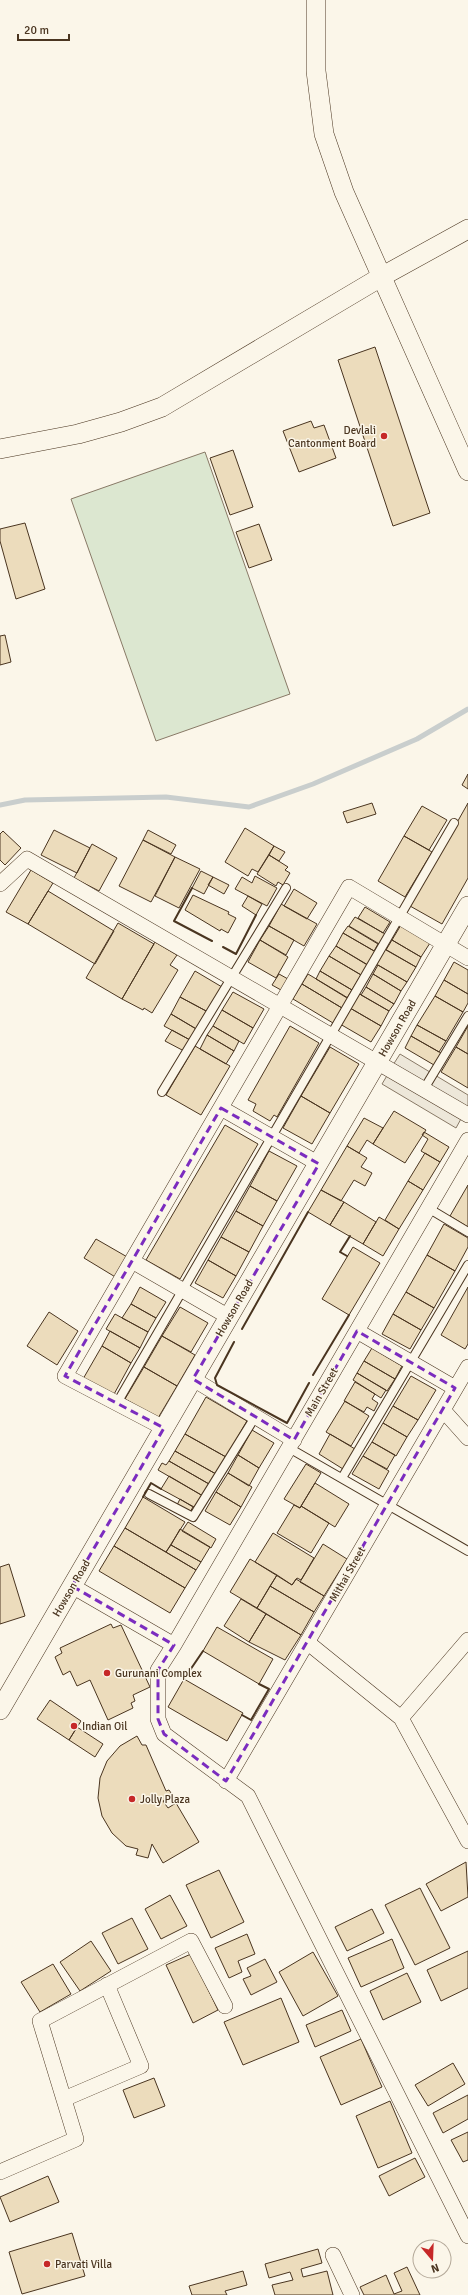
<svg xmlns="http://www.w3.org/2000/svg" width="468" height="2295" font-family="Signika,sans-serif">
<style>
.green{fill:#dce7d0;stroke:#887966}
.parking{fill:#ede7d9;stroke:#887966}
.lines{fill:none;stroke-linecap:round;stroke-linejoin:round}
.stream{stroke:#c9cecd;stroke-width:5}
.building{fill:#ecdcbc;stroke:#4a3520}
.service-casing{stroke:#4a3520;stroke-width:10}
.minor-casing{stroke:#4a3520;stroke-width:16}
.tertiary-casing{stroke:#4a3520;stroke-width:20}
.service{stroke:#fbf6e9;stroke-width:8}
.minor{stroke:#fbf6e9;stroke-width:15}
.tertiary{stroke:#fbf6e9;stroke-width:19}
.wall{stroke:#4a3520;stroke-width:2}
.marked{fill:none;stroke:#7b2cbf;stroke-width:3;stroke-dasharray:8 5;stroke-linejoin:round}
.poi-dot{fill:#c62828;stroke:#fbf6e9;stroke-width:1.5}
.labels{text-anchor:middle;stroke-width:3;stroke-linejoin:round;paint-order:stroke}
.poi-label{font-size:11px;fill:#4a3520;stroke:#fbf6e9;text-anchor:start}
.street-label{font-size:11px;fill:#4a3520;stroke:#fbf6e9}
</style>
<rect width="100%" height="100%" fill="#fbf6e9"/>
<path class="green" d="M205,452L290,694L156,741L71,499Z"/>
<path class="parking" d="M400,1054L468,1095V1108L393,1065Z
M388,1074L462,1117L456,1128L382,1084Z"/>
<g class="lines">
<path class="stream" d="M0,805L25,800L166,797L249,807L313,784L417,739L468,709"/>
</g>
<path class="building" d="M375,347L430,513L393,526L338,360Z
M311,421L314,428L324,425L336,458L299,472L283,431Z
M233,450L253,507L230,515L210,458Z
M25,523L45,589L16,599L0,541V529Z
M259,524L272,560L249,568L236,532Z
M5,635L11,662L0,665V636Z
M468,774V789L462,785Z
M372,803L376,814L347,823L343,812Z
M468,803V878L442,924L410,906Z
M422,806L447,820L429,850L404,836Z
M245,828L274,846L258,872L252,869L248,876L225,862Z
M54,830L90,848L77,873L41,855Z
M148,830L176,845L171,854L143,840Z
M3,831L21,848L5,865L0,860V834Z
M404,836L432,852L405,897L378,881Z
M143,840L175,857L151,902L119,886Z
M92,844L117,858L99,891L74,878Z
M274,846L285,852L279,861L269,855Z
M269,855L288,867L285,870L290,873L283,885L278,882L276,886L257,874Z
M175,857L200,869L179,908L155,896Z
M31,870L53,883L28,924L6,912Z
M201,871L213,877L204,894L192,888Z
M255,876L277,888L267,906L235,889L242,877L252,883Z
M213,877L229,885L224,894L208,885Z
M294,889L317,903L307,919L284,906Z
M48,891L114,931L95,964L28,924Z
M193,895L229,912L228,914L236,918L228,933L221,929L220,931L185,910Z
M248,896L262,904L256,915L242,906Z
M281,904L317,924L304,946L269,926Z
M365,907L390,922L383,933L358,918Z
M355,917L387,935L381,945L349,926Z
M118,923L154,944L122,999L86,978Z
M401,925L430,943L421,957L392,940Z
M269,926L294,940L286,955L260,940Z
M348,926L378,944L374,951L343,933Z
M343,933L376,952L368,965L336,946Z
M260,940L288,957L276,978L248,962Z
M392,940L421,957L416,967L386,950Z
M155,942L177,955L170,965L178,970L152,1013L144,1008L143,1010L122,999Z
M336,946L369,966L363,976L329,956Z
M385,949L416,967L407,982L376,964Z
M329,956L361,975L352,990L320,971Z
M454,962L468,970V994L444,980Z
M378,965L407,982L401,991L373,974Z
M195,971L222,987L208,1012L180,997Z
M320,971L352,990L347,998L316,979Z
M279,974L288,979L281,990L272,985Z
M308,974L348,998L342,1008L302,984Z
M373,974L401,991L394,1004L366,987Z
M444,980L468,994V1003L463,1012L435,996Z
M302,984L342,1008L333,1023L293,999Z
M366,987L394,1004L389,1011L361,995Z
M233,992L264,1009L253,1028L222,1010Z
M358,993L389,1011L381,1026L350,1008Z
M435,996L463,1012L446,1041L417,1025Z
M180,997L208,1012L198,1030L171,1014Z
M350,1008L381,1026L371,1042L340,1024Z
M222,1010L253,1028L244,1044L213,1026Z
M171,1014L198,1030L192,1041L164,1026Z
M417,1025L446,1041L439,1052L411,1036Z
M213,1026L239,1041L234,1051L207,1035Z
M290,1026L319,1043L277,1117L274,1115L270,1121L253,1111L256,1104L248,1100Z
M468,1026V1054L456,1047Z
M172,1030L190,1040L184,1051L165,1041Z
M207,1035L234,1051L226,1064L200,1049Z
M411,1036L441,1053L434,1065L405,1048Z
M195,1046L230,1066L201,1115L166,1095Z
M330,1047L359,1064L330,1113L301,1096Z
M456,1047L468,1054V1088L441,1072Z
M301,1096L330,1113L312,1144L283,1128Z
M394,1111L426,1130L405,1163L373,1144Z
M364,1118L383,1128L373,1144L367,1140L359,1153L347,1146Z
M225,1125L258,1144L180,1279L146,1260Z
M424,1132L449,1147L440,1162L421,1151L428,1139L422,1135Z
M347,1146L367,1158L361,1167L372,1173L365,1186L354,1180L341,1201L321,1190Z
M269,1151L297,1166L277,1201L250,1186Z
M425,1153L440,1162L423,1190L408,1181Z
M408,1181L423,1190L399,1229L385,1220Z
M468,1185V1227L450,1216Z
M250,1186L277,1201L263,1226L236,1211Z
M321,1190L344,1202L330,1225L308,1212Z
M344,1202L376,1222L363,1244L330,1225Z
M236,1211L263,1226L249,1252L221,1237Z
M379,1217L399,1229L383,1256L363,1244Z
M444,1224L468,1238V1247L455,1271L427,1255Z
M221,1237L249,1252L236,1276L208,1260Z
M96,1239L129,1258L117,1278L84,1258Z
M353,1247L380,1263L349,1315L322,1299Z
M427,1255L455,1271L434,1308L406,1292Z
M208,1260L236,1276L223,1298L195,1283Z
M140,1287L166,1302L156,1318L131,1304Z
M468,1287V1344L465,1349L441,1335Z
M406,1292L434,1308L421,1330L393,1314Z
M131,1304L156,1318L148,1332L122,1318Z
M180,1307L208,1323L191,1352L162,1336Z
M49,1312L78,1331L57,1365L27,1346Z
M115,1314L148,1332L140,1348L106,1329Z
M393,1314L421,1330L410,1349L382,1334Z
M110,1331L140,1348L131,1363L102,1346Z
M162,1336L195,1355L177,1386L144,1367Z
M102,1346L131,1363L113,1396L83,1379Z
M372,1348L402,1366L395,1379L364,1361Z
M364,1361L395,1379L387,1391L357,1373Z
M144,1367L177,1386L158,1418L125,1399Z
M357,1373L386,1390L381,1398L353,1380Z
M411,1376L436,1390L418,1420L393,1406Z
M355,1382L375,1394L372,1399L378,1403L374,1411L367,1407L364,1412L344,1401Z
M206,1397L247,1421L226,1457L185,1434Z
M345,1401L369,1416L351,1446L326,1432Z
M393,1406L418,1420L407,1437L383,1423Z
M383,1423L407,1437L396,1456L372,1442Z
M252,1430L274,1443L259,1468L238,1455Z
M185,1434L226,1457L216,1474L175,1451Z
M330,1434L355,1449L343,1469L319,1454Z
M372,1442L395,1455L387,1469L363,1456Z
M175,1451L216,1474L209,1484L169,1461Z
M238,1455L259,1468L249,1486L228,1473Z
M363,1456L389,1471L379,1489L352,1474Z
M169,1461L209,1484L203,1496L158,1470L162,1463L166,1465Z
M306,1464L321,1473L300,1508L284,1499Z
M228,1473L252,1487L241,1507L216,1492Z
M169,1476L203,1496L196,1508L161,1489Z
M315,1483L349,1504L335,1527L301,1506Z
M216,1492L241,1507L230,1525L205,1511Z
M143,1497L185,1522L166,1552L125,1528Z
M180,1499L193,1507L190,1512L177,1505Z
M294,1505L300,1508L301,1506L329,1523L311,1553L277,1533Z
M188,1522L216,1539L211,1548L182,1531Z
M125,1528L196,1570L185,1588L114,1546Z
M180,1529L210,1547L201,1562L171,1545Z
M273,1533L314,1558L301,1580L297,1578L292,1585L255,1562Z
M323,1544L347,1559L324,1596L300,1582Z
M171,1545L201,1562L196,1570L166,1552Z
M114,1546L185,1588L170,1613L99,1571Z
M250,1559L277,1575L257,1608L230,1592Z
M9,1564L25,1616L0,1624V1567Z
M277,1575L292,1585L296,1579L324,1596L314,1612L270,1586Z
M270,1586L314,1612L301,1635L257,1608Z
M241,1599L266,1614L249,1642L224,1626Z
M266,1614L301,1635L285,1660L249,1642Z
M111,1624L113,1628L121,1625L150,1687L133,1695L135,1701L131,1703L133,1708L108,1720L90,1680L77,1686L70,1671L63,1675L55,1657L62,1653L60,1648Z
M217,1627L273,1659L259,1684L203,1651Z
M184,1679L243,1713L227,1741L168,1707Z
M50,1700L81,1721L69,1740L37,1719Z
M77,1727L103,1744L95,1757L69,1740Z
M137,1736L142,1745H146L166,1791L169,1790L173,1796L163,1801L168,1808L176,1803L199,1842L163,1863L152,1844L148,1858L136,1855L138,1849L126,1846L112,1833L102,1816L98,1798L100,1778L107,1761L120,1746Z
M466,1862L468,1897L441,1911L426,1884Z
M219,1870L244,1922L211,1938L186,1885Z
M420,1888L450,1948L415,1965L385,1905Z
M170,1895L187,1926L161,1939L145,1909Z
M372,1909L384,1933L347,1951L335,1927Z
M132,1918L148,1949L118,1964L102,1933Z
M247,1934L255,1954L238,1961L242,1972L229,1978L215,1948Z
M392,1939L404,1968L361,1987L348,1958Z
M91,1941L111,1971L80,1991L60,1962Z
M468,1951V1988L441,2001L427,1970Z
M313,1952L338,1996L303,2016L279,1972Z
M191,1954L218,2010L193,2023L166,1965Z
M265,1959L277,1982L251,1995L243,1979L251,1976L247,1968Z
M53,1964L71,1994L40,2012L21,1982Z
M407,1973L421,2002L383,2020L370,1991Z
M281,1998L299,2042L243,2065L224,2022Z
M342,2010L351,2031L315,2047L306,2025Z
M361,2039L382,2087L341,2105L320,2057Z
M453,2063L465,2084L428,2106L415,2085Z
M154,2078L165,2106L134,2118L123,2090Z
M468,2095V2119L443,2133L433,2113Z
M390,2101L412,2153L378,2168L356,2116Z
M468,2132V2160L463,2162L451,2140Z
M415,2158L425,2177L389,2196L379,2176Z
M48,2176L59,2202L10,2222L0,2197Z
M72,2233L85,2276L22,2294L9,2252Z
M318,2249L322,2263L301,2269L303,2277L327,2271L333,2295H275L272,2285L293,2280L290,2272L269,2278L265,2264Z
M407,2267L420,2295H364L360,2287L386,2275L394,2294L402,2291L394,2273Z
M243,2271L247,2285L225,2291L227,2295H192L189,2286Z"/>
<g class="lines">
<g class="service-casing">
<path id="service" d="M424,1089L468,1016
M162,1092L286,888
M428,1208L468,1232
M117,1403L454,823
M289,1448L468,1551
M342,1478L468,1265
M149,1494L193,1517L255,1417"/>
</g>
<g class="minor-casing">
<path id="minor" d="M0,884L27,859L468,1115
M221,1108L319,1164
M468,1140L174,1645L158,1670V1719L164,1734L248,1796L468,2236
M132,1261L229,1317
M357,1331L455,1388
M193,1379L294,1440
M443,1410L468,1438
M164,1428L65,1376L349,887L468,958
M72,1586L174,1645
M307,1642L401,1718L468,1841
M401,1718L468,1640
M226,1781L468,1367
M64,2099L141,2066L107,1985
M0,2172L76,2139L40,2021L191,1941L225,2006
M333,2255L352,2295"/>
</g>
<g class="tertiary-casing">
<path id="tertiary" d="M316,0V71L324,134L344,192L468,471
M0,449L78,434L121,422L162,407L381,277L468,229
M0,1710L468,906"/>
</g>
<use href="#service" class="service"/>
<use href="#minor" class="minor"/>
<use href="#tertiary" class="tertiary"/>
<path class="wall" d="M192,888L174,921L212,941
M223,947L236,954L256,915
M347,1256L340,1252L350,1236
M242,1329L308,1212
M234,1342L215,1378L217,1385L287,1423L309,1383
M313,1375L349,1315
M143,1497L151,1483L161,1489
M184,1679L203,1651
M242,1715L251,1720L269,1689L259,1684"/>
</g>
<path class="marked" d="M221,1108L319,1164L193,1379L294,1440L357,1331L455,1388L226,1781L164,1734L158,1719V1670L174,1645L72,1586L164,1428L65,1376Z"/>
<g class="poi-dot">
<circle cx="384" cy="436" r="4"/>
<circle cx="107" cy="1673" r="4"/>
<circle cx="74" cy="1726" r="4"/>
<circle cx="132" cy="1799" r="4"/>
<circle cx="47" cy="2264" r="4"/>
</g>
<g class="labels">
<g class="poi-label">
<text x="376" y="434" text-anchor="end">Devlali<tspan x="376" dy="13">Cantonment Board</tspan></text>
<text x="115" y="1677">Gurunani Complex</text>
<text x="82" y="1730">Indian Oil</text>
<text x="140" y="1803">Jolly Plaza</text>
<text x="55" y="2268">Parvati Villa</text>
</g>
<g class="street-label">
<text transform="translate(397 1028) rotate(-60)" y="4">Howson Road</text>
<text transform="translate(234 1308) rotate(-60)" y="4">Howson Road</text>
<text transform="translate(321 1392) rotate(-60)" y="4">Main Street</text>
<text transform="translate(347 1574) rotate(-60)" y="4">Mithai Street</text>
<text transform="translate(71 1588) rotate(-60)" y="4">Howson Road</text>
</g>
</g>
<g transform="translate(432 2259) rotate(161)"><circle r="19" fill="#fbf6e9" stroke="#b4a999"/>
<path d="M0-3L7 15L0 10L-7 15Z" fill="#c62828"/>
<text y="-6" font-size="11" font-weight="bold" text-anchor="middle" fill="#4a3520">N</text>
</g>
<path d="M18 34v6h51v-6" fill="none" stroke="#4a3520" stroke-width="2"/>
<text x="24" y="34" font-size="12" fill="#4a3520" stroke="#fbf6e9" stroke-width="3" paint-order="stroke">20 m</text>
</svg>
